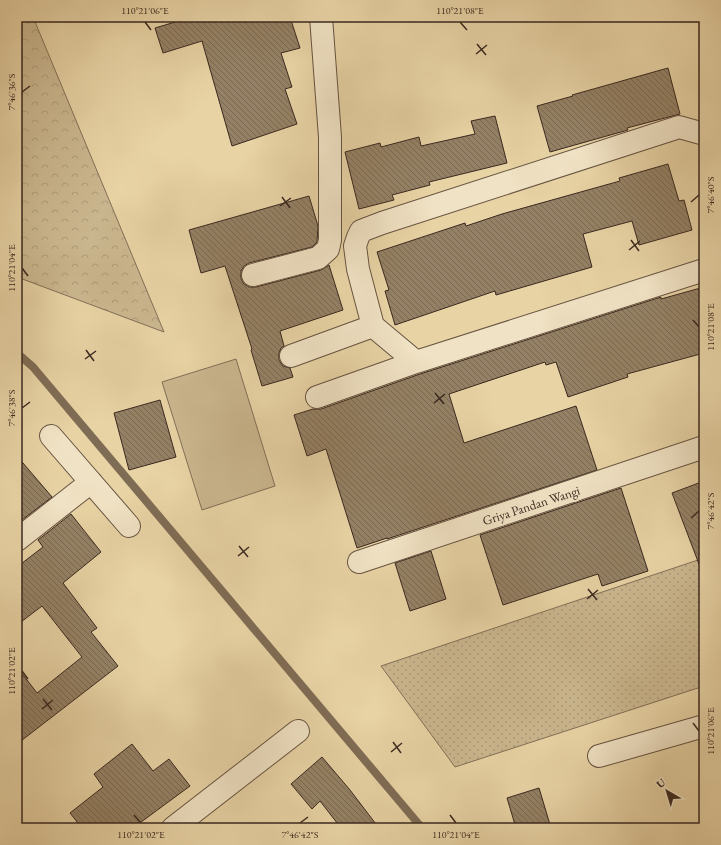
<svg xmlns="http://www.w3.org/2000/svg" width="721" height="845" font-family="'EB Garamond',serif">
<style>
.forest{fill:url(#forest-crowns);stroke:#826f57}
.park{fill:url(#park-dots);stroke:#826f57}
.pitch{fill:#cab68e;stroke:#826f57}
.lines{fill:none;stroke-linecap:round;stroke-linejoin:round}
.stream{stroke:#7f6c55;stroke-width:8}
.building{fill:url(#building-back-hatch);stroke:#3a2820}
.street-casing{stroke:#665341;stroke-width:24}
.street{stroke:#f0e2c4;stroke-width:22}
.ticks{fill:none;stroke:#3a2820;stroke-width:1.5}
.labels{text-anchor:middle;stroke-width:4;stroke-linejoin:round;paint-order:stroke}
.street-label{font-size:13px;fill:#3a2820;stroke:#f0e2c4}
.neatline{fill:none;stroke:#3a2820;stroke-width:1.5}
.ticks-label{font-size:10px;text-anchor:middle;fill:#3a2820}
</style>
<defs>
<pattern id="forest-crowns" width="20" height="18" patternUnits="userSpaceOnUse"><rect width="20" height="18" fill="#cab68e"/><path d="M2 6a3 3 0 1 1 6 0M12 15a3 3 0 1 1 6 0" fill="none" stroke="#ae9c7a"/></pattern>
<pattern id="park-dots" width="8" height="8" patternUnits="userSpaceOnUse"><rect width="8" height="8" fill="#cab68e"/><path d="M2 2h.1M6 6h.1" fill="none" stroke="#ae9c7a" stroke-width="1.8" stroke-linecap="round"/></pattern>
<pattern id="building-back-hatch" width="6" height="6" patternUnits="userSpaceOnUse"><rect width="6" height="6" fill="#948165"/><path d="M-1 5l2 2M0 0l6 6M5-1l2 2" fill="none" stroke="#7a6a53"/></pattern>
</defs>
<rect width="100%" height="100%" fill="#e8d3a5"/>
<filter id="stains"><feTurbulence type="fractalNoise" baseFrequency=".005" numOctaves="4"/><feColorMatrix values="0 0 0 0 .2 0 0 0 0 .09 0 0 0 0 .02 0 0 0 .5 -.17"/></filter>
<radialGradient id="worn" r=".72"><stop offset=".6" stop-color="#630" stop-opacity="0"/><stop offset="1" stop-color="#630" stop-opacity=".3"/></radialGradient>
<path class="forest" d="M17,17H33L164,332L17,277Z"/>
<path class="park" d="M704,558V686L455,767L381,666Z"/>
<path class="pitch" d="M236,359L275,486L202,510L162,382Z"/>
<g class="lines">
<path class="stream" d="M17,353L33,367L422,828"/>
</g>
<path class="building" d="M192,17H290L300,48L281,53L292,87L285,89L297,124L232,146L202,41L163,53L155,28Z
M668,68L680,114L627,128L628,130L550,152L537,106L573,96L572,95Z
M495,116L507,163L429,182L430,185L392,195L394,200L359,209L345,152L380,143L381,147L419,137L421,146L475,134L471,121Z
M668,164L679,201L684,200L692,230L639,245L632,221L583,234L592,267L496,295L495,291L395,325L385,291L389,290L377,252L465,223L466,226L502,214L620,181L619,178Z
M309,196L318,226L317,242L312,247L249,263L244,266L241,271V279L244,284L249,287H256L321,270L329,265L343,310L280,331L284,346L281,348L279,353V360L283,366L290,368L293,377L262,386L251,350L252,349L225,266L201,273L189,230Z
M704,287V353L627,374L628,377L568,397L556,362L546,365L545,362L449,394L464,443L576,406L597,470L387,539V538L357,548L326,449L307,456L294,415L313,409H321L420,374L661,297V299Z
M160,400L176,457L129,470L114,413Z
M17,456L52,497L22,520L17,514Z
M704,481V572H702L672,493Z
M621,488L648,571L602,586L598,574L503,605L480,535Z
M71,514L101,552L63,583L97,628L91,632L118,666L17,744V667L37,693L82,657L42,606L17,625V567L43,547L38,540Z
M431,551L446,599L410,611L395,563Z
M132,744L153,771L169,759L190,786L133,828H82L70,813L103,787L94,774Z
M322,757L350,790L379,828H341L320,801L312,809L291,784Z
M539,788L551,828H516L507,798Z"/>
<g class="lines">
<g class="street-casing">
<path id="street" d="M253,275L318,258L328,249L330,240V137L321,17
M291,356L373,326
M416,362L373,326L358,269L355,246L358,237L361,231L382,223L679,127L704,134
M317,397L416,362L704,270
M51,436L129,526
M17,540L91,482
M359,562L704,447
M599,756L704,726
M173,828L298,731"/>
</g>
<use href="#street" class="street"/>
</g>
<path class="ticks" d="M145,22L151,30M460,22L467,30M477,44L486,55M476,54L487,45M22,92L30,86M282,197L290,208M691,202L699,195M280,206L291,198M631,240L639,251M629,250L640,241M22,268L28,276M693,320L699,327M86,350L94,361M85,359L96,351M435,393L444,404M434,403L445,394M22,408L30,402M691,518L699,511M239,546L248,557M238,556L249,547M588,589L597,600M587,599L598,590M22,671L28,679M43,699L52,710M42,709L53,700M693,723L699,731M393,742L401,753M391,752L402,743M134,815L141,823M450,815L456,823M300,823L308,817"/>
<g class="labels">
<g class="street-label">
<text transform="translate(531 505) rotate(-18)" y="5">Griya Pandan Wangi</text>
</g>
</g>
<rect width="721" height="845" fill="none" stroke="#e8d3a5" stroke-width="44"/>
<g transform="translate(667 791) rotate(322)" stroke="#f0e2c4" stroke-width="3" paint-order="stroke">
<path d="M0-3L7 15L0 10L-7 15Z" fill="#3a2820"/>
<text y="-6" font-size="11" font-weight="bold" text-anchor="middle" fill="#3a2820">U</text>
</g>
<rect x="22" y="22" width="677" height="801" class="neatline"/>
<g class="ticks-label">
<text x="145" y="14">110°21'06"E</text>
<text x="460" y="14">110°21'08"E</text>
<text transform="translate(11 92) rotate(-90)" y="4">7°46'36"S</text>
<text transform="translate(710 195) rotate(-90)" y="4">7°46'40"S</text>
<text transform="translate(11 268) rotate(-90)" y="4">110°21'04"E</text>
<text transform="translate(710 327) rotate(-90)" y="4">110°21'08"E</text>
<text transform="translate(11 408) rotate(-90)" y="4">7°46'38"S</text>
<text transform="translate(710 511) rotate(-90)" y="4">7°46'42"S</text>
<text transform="translate(11 671) rotate(-90)" y="4">110°21'02"E</text>
<text transform="translate(710 731) rotate(-90)" y="4">110°21'06"E</text>
<text x="141" y="838">110°21'02"E</text>
<text x="300" y="838">7°46'42"S</text>
<text x="456" y="838">110°21'04"E</text>
</g>
<rect width="100%" height="100%" filter="url(#stains)"/>
<rect width="100%" height="100%" fill="url(#worn)"/>
</svg>
